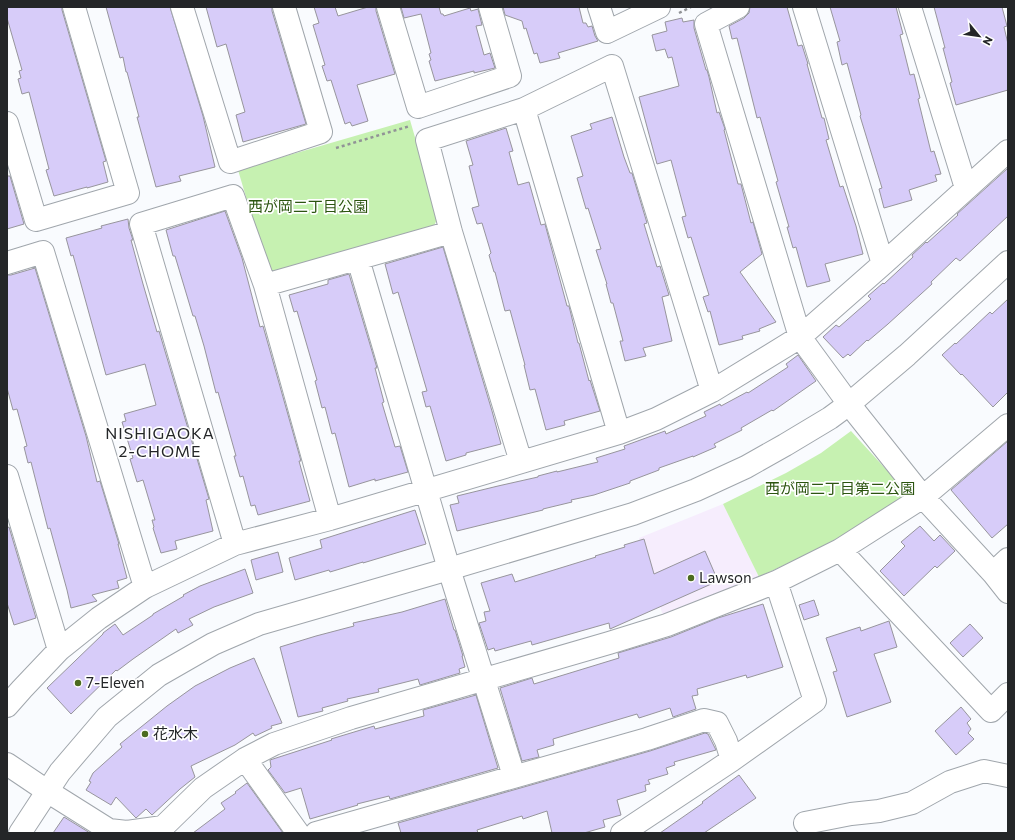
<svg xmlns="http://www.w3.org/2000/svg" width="1015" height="840" font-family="Commissioner,'Noto Sans JP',sans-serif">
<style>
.commercial{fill:#f6edfd}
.green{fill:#c6f1b1}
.building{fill:#d7ccf9;stroke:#97959c}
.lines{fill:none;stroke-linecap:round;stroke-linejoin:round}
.minor-casing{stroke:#a0a6ac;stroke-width:24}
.tertiary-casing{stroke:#a0a6ac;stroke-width:24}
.path{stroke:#919396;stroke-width:2.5;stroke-dasharray:3 3;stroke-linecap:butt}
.minor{stroke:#fff;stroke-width:22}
.tertiary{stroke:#fff;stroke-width:22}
.poi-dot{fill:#4c6b20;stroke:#fff;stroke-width:1.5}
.labels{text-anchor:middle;stroke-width:3.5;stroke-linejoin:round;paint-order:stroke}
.park-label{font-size:15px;fill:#2c5510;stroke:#fff}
.poi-label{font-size:15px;fill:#242628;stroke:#fff;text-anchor:start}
.neighbourhood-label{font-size:16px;letter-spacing:1px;fill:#242628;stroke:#fff}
</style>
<rect width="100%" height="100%" fill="#f9fbfe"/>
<path class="commercial" d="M723,504L759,577L663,616L639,538Z"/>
<path class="green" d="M410,120L438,217L434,226L276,273L267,268L238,170Z
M851,431L904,489L902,502L816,550L759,577L723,504L786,473L821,453Z"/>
<path class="building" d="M7,7H62V10L106,161L103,162L108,182L87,188V187L54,196L46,170L49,169L29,92L22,94L18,79L21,78L19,71L22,70L7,18Z
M106,7H170L203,116L215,167L179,176L181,181L156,187L137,117H139L127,72H126L123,57L120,58Z
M206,7H272V11L306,124L243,142L236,115L245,112L226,44L217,47Z
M314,7H335L338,16L368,7H376V11L395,74L357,85L368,121L352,126L350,122L345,124L331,80L327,81L322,66L325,65L313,25L319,23Z
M401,7H439L441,14H443L444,16L470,8L471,11L478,9L482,25L476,26L484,55L490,53L495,68L474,73V71L435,81L429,61L431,60L429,54L431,53L421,14L404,18Z
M503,7H579L583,23H586L588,27L592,26L595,36L598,41L558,53L560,58L540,63L537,53L534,54L526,28L524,29L522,21L505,15Z
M750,7H787L798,46L802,45L808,64H807L822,118H824L829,139L826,140L840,187L843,186L856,226L863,254L825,264L830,281L807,287L796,247L793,248L787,227H789L776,182L778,181L760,117L757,118L737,38L732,39L729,26L744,18L749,13Z
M830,7H896L903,34L900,35L910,75L914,74L920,98L918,99L931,152L934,151L941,174L935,175L937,181L909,190L912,200L884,208L879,189L882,188L860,116L861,115L847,63L842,65L837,42L840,41Z
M934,7H1002L1007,26L1004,27L1008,44V90L956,105L950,83L952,82L943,48H945Z
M682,18L683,22L694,20V28L706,70H707L709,77L717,113L719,112L725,129L724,130L738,184H741L751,223L753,222L762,254L740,272L776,322L759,329L760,331L742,336L743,339L719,345L710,311L708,312L703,297L709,295L691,237L688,238L682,217L686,216L671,160L657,164L639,97L679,86L672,57L668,58L665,49L656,51L652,35L667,31L665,22Z
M612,117L624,157L630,173H632L647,223L644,224L657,267L660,266L669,295L662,297L672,341L643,348L646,356L625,361L620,341H623L613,303H611L606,284H607L596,250L601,249L588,208L586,209L577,178L583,176L571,136L592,129L590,124Z
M506,128L513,151L509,152L518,185L529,182L541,225L545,224L567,306H569L578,343H579L589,381L590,380L600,411L564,421L565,425L546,430L535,389L530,390L524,365H525L510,310L505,311L495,272H494L489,255L491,253L482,223L477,224L472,208L479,206L469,166L473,165L466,141Z
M1008,168V216L960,261L956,258L931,282L932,284L888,324L868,341L867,340L850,356L848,354L843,358L823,337L836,325L839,327L871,299L868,296L883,283L884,284L913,257L912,255L926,242L927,243L958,215L957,214Z
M7,176H10L24,224L7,229Z
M225,211L242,258L260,327L263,326L301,461H299L310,501L258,515L255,505L251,506L243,476L240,477L234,456H236L218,392L216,393L204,346L195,316H193L175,256H173L166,230Z
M128,219L129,228L133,240H131L143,284L157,332L159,331L209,499L206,500L213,531L175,541L177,549L161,553L153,528L154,527L152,520H155L143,480L137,482L130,459L133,458L122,422L126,421L124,414L156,405L145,364L106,375L73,255L71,256L66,238L102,228L101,226Z
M443,247L492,411L501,444L466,453V455L446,461L430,406L426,407L422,392L427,391L398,292L393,294L385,264Z
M35,268L86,436L97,482L100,481L119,544H118L127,578L117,581L119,588L92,595L97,601L71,608L67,590L50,528L48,529L31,462L28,463L24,447L27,446L17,409L13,410L7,388V275H11Z
M349,274L377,368H375L384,402L382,403L395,447L400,446L408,472L375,481V479L349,487L335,433L332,434L325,407L322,408L315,381L317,380L297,311L294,312L289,295L328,284V280Z
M1008,299V392L993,407L962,374L961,375L942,355L955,343L956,344L990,312L992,314Z
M798,355L816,381L773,411L772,410L741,428L742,430L714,444L716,447L693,457V456L659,468V470L630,481V483L594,495L571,500L572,502L543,509V510L514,517L457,531L450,505L459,503L457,496L498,486L538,477V476L557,471V472L598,462L596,458L625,449L624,446L665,431L666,434L706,416L704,412L720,404L721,406L747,392L748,393L788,367L786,364Z
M1008,441V524L992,538L951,490Z
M415,510L426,544L363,563V562L330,572L329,570L295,580L289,558L322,548L320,540Z
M920,526L934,541L940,535L955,551L937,568L935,566L904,596L880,571L905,546L901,542Z
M9,527L36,618L14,625L7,603V528Z
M644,539L654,574L705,551L718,581L610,629L609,623L532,645L531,641L495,651L494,648L488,650L479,623L486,621L484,612L490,611L481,583L512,574L515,582L596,557L595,556L625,547L624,545Z
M278,552L283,572L256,580L251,560Z
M245,569L253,593L214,607L189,619L193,625L178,633L176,629L133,659L117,671L116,670L71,714L47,688L103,634V633L115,624L123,635L153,615V614L184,596L183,595L200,586Z
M445,599L454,630H455L463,656H462L465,667L459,669L460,673L420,685L418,679L378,689L379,692L347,699L348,701L322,708L323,711L298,717L280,647L316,636L354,626L353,623L402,612Z
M814,600L819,615L804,620L799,605Z
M763,604L783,667L747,678L746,675L697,689L698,695L692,696L696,709L673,717L670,708L639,718L637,714L553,739L554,745L537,750L539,757L522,761L500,688L532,678L534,684L619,658L618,653L671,637L718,618Z
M889,621L897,647L874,654L891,702L847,717L833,672L837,671L826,638L860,627L861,631Z
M970,624L983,638L963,657L950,643Z
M254,658L282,723L271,726L272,728L255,736L253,733L235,745L191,766L195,777L180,789L152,815L146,809L136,818L116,797L111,805L86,790L91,782L89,781L93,773L122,747L120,744L167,706L195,686L230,668Z
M476,695L498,768L390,799L389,796L357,804L358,805L310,819L301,788L285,793L268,770L271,767L270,760L273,759L332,740L331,739L374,726L375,729L424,716L423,710Z
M961,707L971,719L967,723L971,729L968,733L974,739L956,755L935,731Z
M705,733L708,734L716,750L674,762L675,765L666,768L668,774L648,780L650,784L645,785L646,791L617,800L621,815L603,820L605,827L584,833H552L547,811L523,819L522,816L477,830L478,833H401L398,823L650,751Z
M739,775L756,798L704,833H660L703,803L702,802Z
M247,783L283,833H193L225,809L221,803L236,793L235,792Z
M64,817L90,833H53Z"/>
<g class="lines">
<g class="minor-casing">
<path id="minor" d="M182,7L230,162L321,132L284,7
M388,7L418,107L510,76L490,7
M599,7L607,32L659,7
M738,7L706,24L800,337L849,404L923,497L993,573L1008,592
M804,7L883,264
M910,7L966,188
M524,109L619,433
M7,123L36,220L128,193L74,7
M358,259L449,569L514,776
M7,263L43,252L145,587
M265,285L451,232
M521,462L451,232L427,140L524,109L612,66L712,391
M7,476L59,650
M235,544L141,224L233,196L265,285L330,519
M840,550L991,711L1008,694
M993,573L1008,559
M7,706L22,689L59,650L99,618L145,587L235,544L330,519L619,433L656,419L712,391L800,337L883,264L1008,151
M245,759L298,833
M7,764L47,791L109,830L127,832L163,827L203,788L245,759L274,744L351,718L609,643L667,625L776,582L840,550L923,497L1008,425
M805,823L851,814L879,811L912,803L950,782L984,771L1008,776
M316,833L647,739L704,720L717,723L726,741L732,760
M622,833L732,760L815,701L776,582"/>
</g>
<g class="tertiary-casing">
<path id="tertiary" d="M20,833L60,772L107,717L159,675L213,644L259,624L449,569L633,514L696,490L746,467L785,445L830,418L849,404L907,355L1008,262"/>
</g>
<path class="path" d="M679,13L691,7
M336,148L410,126"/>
<use href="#minor" class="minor"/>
<use href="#tertiary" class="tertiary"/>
</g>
<g class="poi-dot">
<circle cx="691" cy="578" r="4"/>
<circle cx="78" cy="683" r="4"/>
<circle cx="145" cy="734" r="4"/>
</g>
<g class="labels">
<g class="park-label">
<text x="308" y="212">西が岡二丁目公園</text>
<text x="840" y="494">西が岡二丁目第二公園</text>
</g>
<g class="poi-label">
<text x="699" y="583">Lawson</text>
<text x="86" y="688">7-Eleven</text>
<text x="153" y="739">花水木</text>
</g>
<g class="neighbourhood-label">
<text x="160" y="439">NISHIGAOKA<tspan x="160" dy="18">2-CHOME</tspan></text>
</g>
</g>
<rect width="1015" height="840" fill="none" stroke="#242628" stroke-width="16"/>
<g transform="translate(979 36) rotate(119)" stroke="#ffffff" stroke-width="3" paint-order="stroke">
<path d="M0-3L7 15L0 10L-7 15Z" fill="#242628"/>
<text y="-6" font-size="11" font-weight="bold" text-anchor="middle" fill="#242628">N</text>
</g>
</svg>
